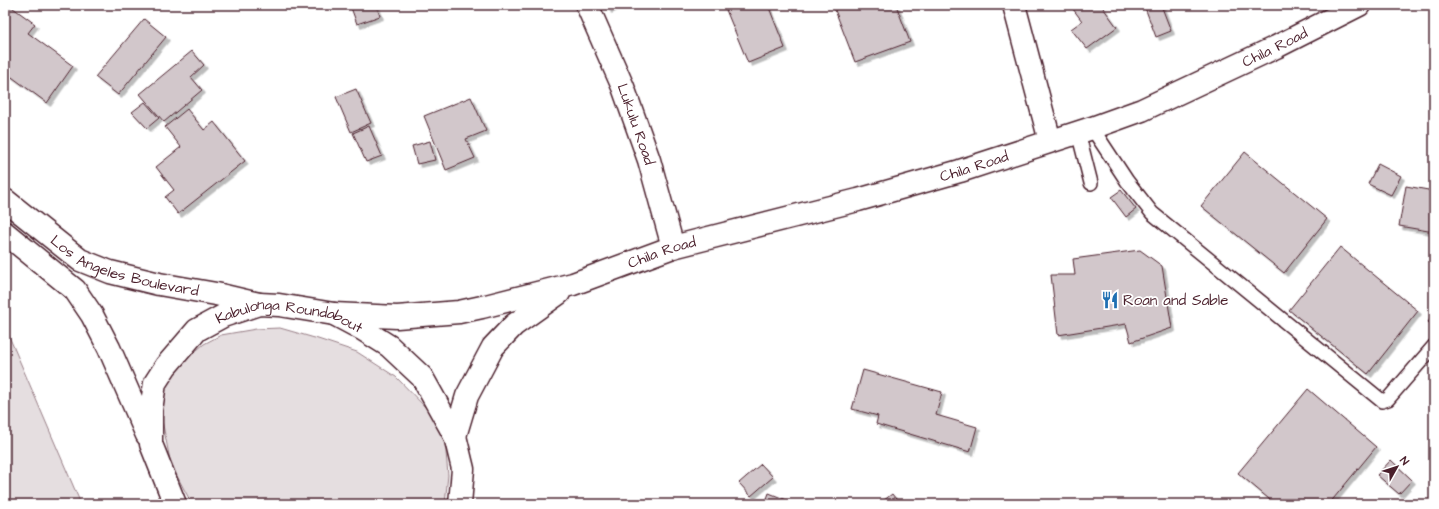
<svg xmlns="http://www.w3.org/2000/svg" width="1439" height="509" font-family="'Architects Daughter',sans-serif">
<style>
.green{fill:#e5dee0;stroke:#987e86}
.building{fill:#d2c7cb;stroke:#4a1f2b;filter:url(#shadow)}
.lines{fill:none;stroke-linecap:round;stroke-linejoin:round}
.lane-casing{stroke:#4a1f2b;stroke-width:16}
.street-casing{stroke:#4a1f2b;stroke-width:25}
.secondary-casing{stroke:#4a1f2b;stroke-width:25}
.lane{stroke:#fff;stroke-width:13}
.street{stroke:#fff;stroke-width:22}
.secondary{stroke:#fff;stroke-width:22}
.labels{text-anchor:middle;stroke-width:3.5;stroke-linejoin:round;paint-order:stroke}
.street-label{font-size:15px;fill:#4a1f2b;stroke:#fff}
.poi-label{font-size:15px;fill:#4a1f2b;stroke:#fff;text-anchor:start}
</style>
<defs>
<filter id="shadow"><feDropShadow dx="3.5" dy="3.5" stdDeviation="0" flood-color="#0004"/></filter>
</defs>
<rect width="100%" height="100%" fill="#fff"/>
<filter id="ink" filterUnits="userSpaceOnUse"><feTurbulence type="fractalNoise" baseFrequency=".025" numOctaves="2"/><feDisplacementMap in="SourceGraphic" scale="8" xChannelSelector="R" yChannelSelector="G"/><feConvolveMatrix kernelMatrix="1 2 1 2 8 2 1 2 1" color-interpolation-filters="sRGB"/></filter>
<g filter="url(#ink)">
<path class="green" d="M5,327L81,504H5Z
M280,328L318,339L357,352L396,377L429,411L445,441L448,475L445,504H192L171,465L161,415L163,386L185,360L204,344L221,335L256,329Z"/>
<path class="building" d="M5,5H9L35,24L28,33L73,66L47,103L5,72Z
M350,5H376L380,16L357,24Z
M606,5H618L608,10Z
M724,5H768L785,48L748,63Z
M833,5H896L910,42L855,62Z
M1078,5H1101L1117,27L1087,49L1071,29L1082,21L1073,9Z
M1144,5H1161L1171,31L1156,37Z
M144,19L166,37L118,95L95,77Z
M192,51L204,65L191,77L202,90L164,122L140,94Z
M356,89L371,123L351,132L336,97Z
M471,97L486,131L466,139L475,158L446,170L424,116Z
M145,102L159,118L147,128L132,112Z
M187,109L204,130L214,122L245,161L178,214L165,197L174,190L156,167L181,147L165,127Z
M369,126L382,156L366,162L353,133Z
M430,141L435,160L417,164L412,146Z
M1245,152L1327,219L1284,273L1201,206Z
M1378,164L1401,176L1391,195L1368,184Z
M1406,186L1434,191V232L1399,226Z
M1121,190L1136,209L1126,217L1111,197Z
M1340,247L1418,311L1368,374L1289,310Z
M1140,250L1162,266L1172,328L1131,342L1126,324L1058,335L1051,275H1075L1073,259Z
M1434,314V326L1428,322Z
M863,370L942,392L936,415L977,427L970,452L876,424L878,416L852,409Z
M1308,389L1376,447L1329,504H1275L1238,473Z
M1391,460L1412,480L1399,494L1377,475Z
M761,464L773,477L751,496L739,483Z
M769,493L797,504H765Z
M892,494L900,504H879Z"/>
<g class="lines">
<g class="lane-casing">
<path id="lane" d="M1092,128L1127,181L1152,213L1382,401L1388,399L1434,346
M1078,132L1091,183"/>
</g>
<g class="street-casing">
<g id="street">
<path id="s1" d="M587,5L623,87L649,160L673,247"/>
<path d="M1014,5L1050,141"/>
</g>
</g>
<g class="secondary-casing">
<g id="secondary">
<path id="s2" d="M5,200L80,260L110,272L159,284L216,294L259,304"/>
<path d="M5,233L75,290L92,315L109,348L147,435"/>
<path id="s3" d="M334,314L397,317L459,312L482,307L573,284L673,247L858,200L960,171L1092,128L1142,110L1276,47L1359,5"/>
<path d="M455,436L467,396L493,347L514,325L559,293"/>
<path id="s4" d="M175,504L151,444V410L155,383L166,366L197,330L223,316L259,304L279,305L334,314L362,329L389,346L422,377L455,436L463,469L460,504"/>
</g>
</g>
<use href="#lane" class="lane"/>
<use href="#street" class="street"/>
<use href="#secondary" class="secondary"/>
</g>
</g>
<defs>
<g id="restaurant-bare" transform="scale(1.38)"><path d="M-5-6h1v4h1v-4h1v4h1v-4h1v5L-1.5 .5V6h-2V.5L-5-1ZM5-6V6H3V1.5H1.5Q1.5-4 5-6Z" fill="#1f6fb2" stroke="#fff" stroke-width="2.5" paint-order="stroke"/></g>
</defs>
<g fill-rule="evenodd">
<use href="#restaurant-bare" x="1110" y="300"/>
</g>
<g class="labels">
<g class="street-label">
<text dy="5" stroke="none"><textPath href="#s3" startOffset="985">Chila Road</textPath></text>
<text dy="5" stroke="none"><textPath href="#s1" startOffset="129">Lukulu Road</textPath></text>
<text dy="5" stroke="none"><textPath href="#s3" startOffset="661">Chila Road</textPath></text>
<text dy="5" stroke="none"><textPath href="#s3" startOffset="337">Chila Road</textPath></text>
<text dy="5" stroke="none"><textPath href="#s2" startOffset="140">Los Angeles Boulevard</textPath></text>
<text dy="5" stroke="none"><textPath href="#s4" startOffset="292">Kabulonga Roundabout</textPath></text>
</g>
<g class="poi-label">
<text x="1123" y="305">Roan and Sable</text>
</g>
</g>
<rect width="1439" height="509" fill="none" stroke="#fff" stroke-width="20"/>
<rect x="10" y="10" width="1419" height="489" fill="none" stroke="#4a1f2b" stroke-width="1.5" filter="url(#ink)"/>
<g transform="translate(1397 467) rotate(51)" stroke="#ffffff" stroke-width="3" paint-order="stroke">
<path d="M0-3L7 15L0 10L-7 15Z" fill="#4a1f2b"/>
<text y="-6" font-size="11" font-weight="bold" text-anchor="middle" fill="#4a1f2b">N</text>
</g>
</svg>
